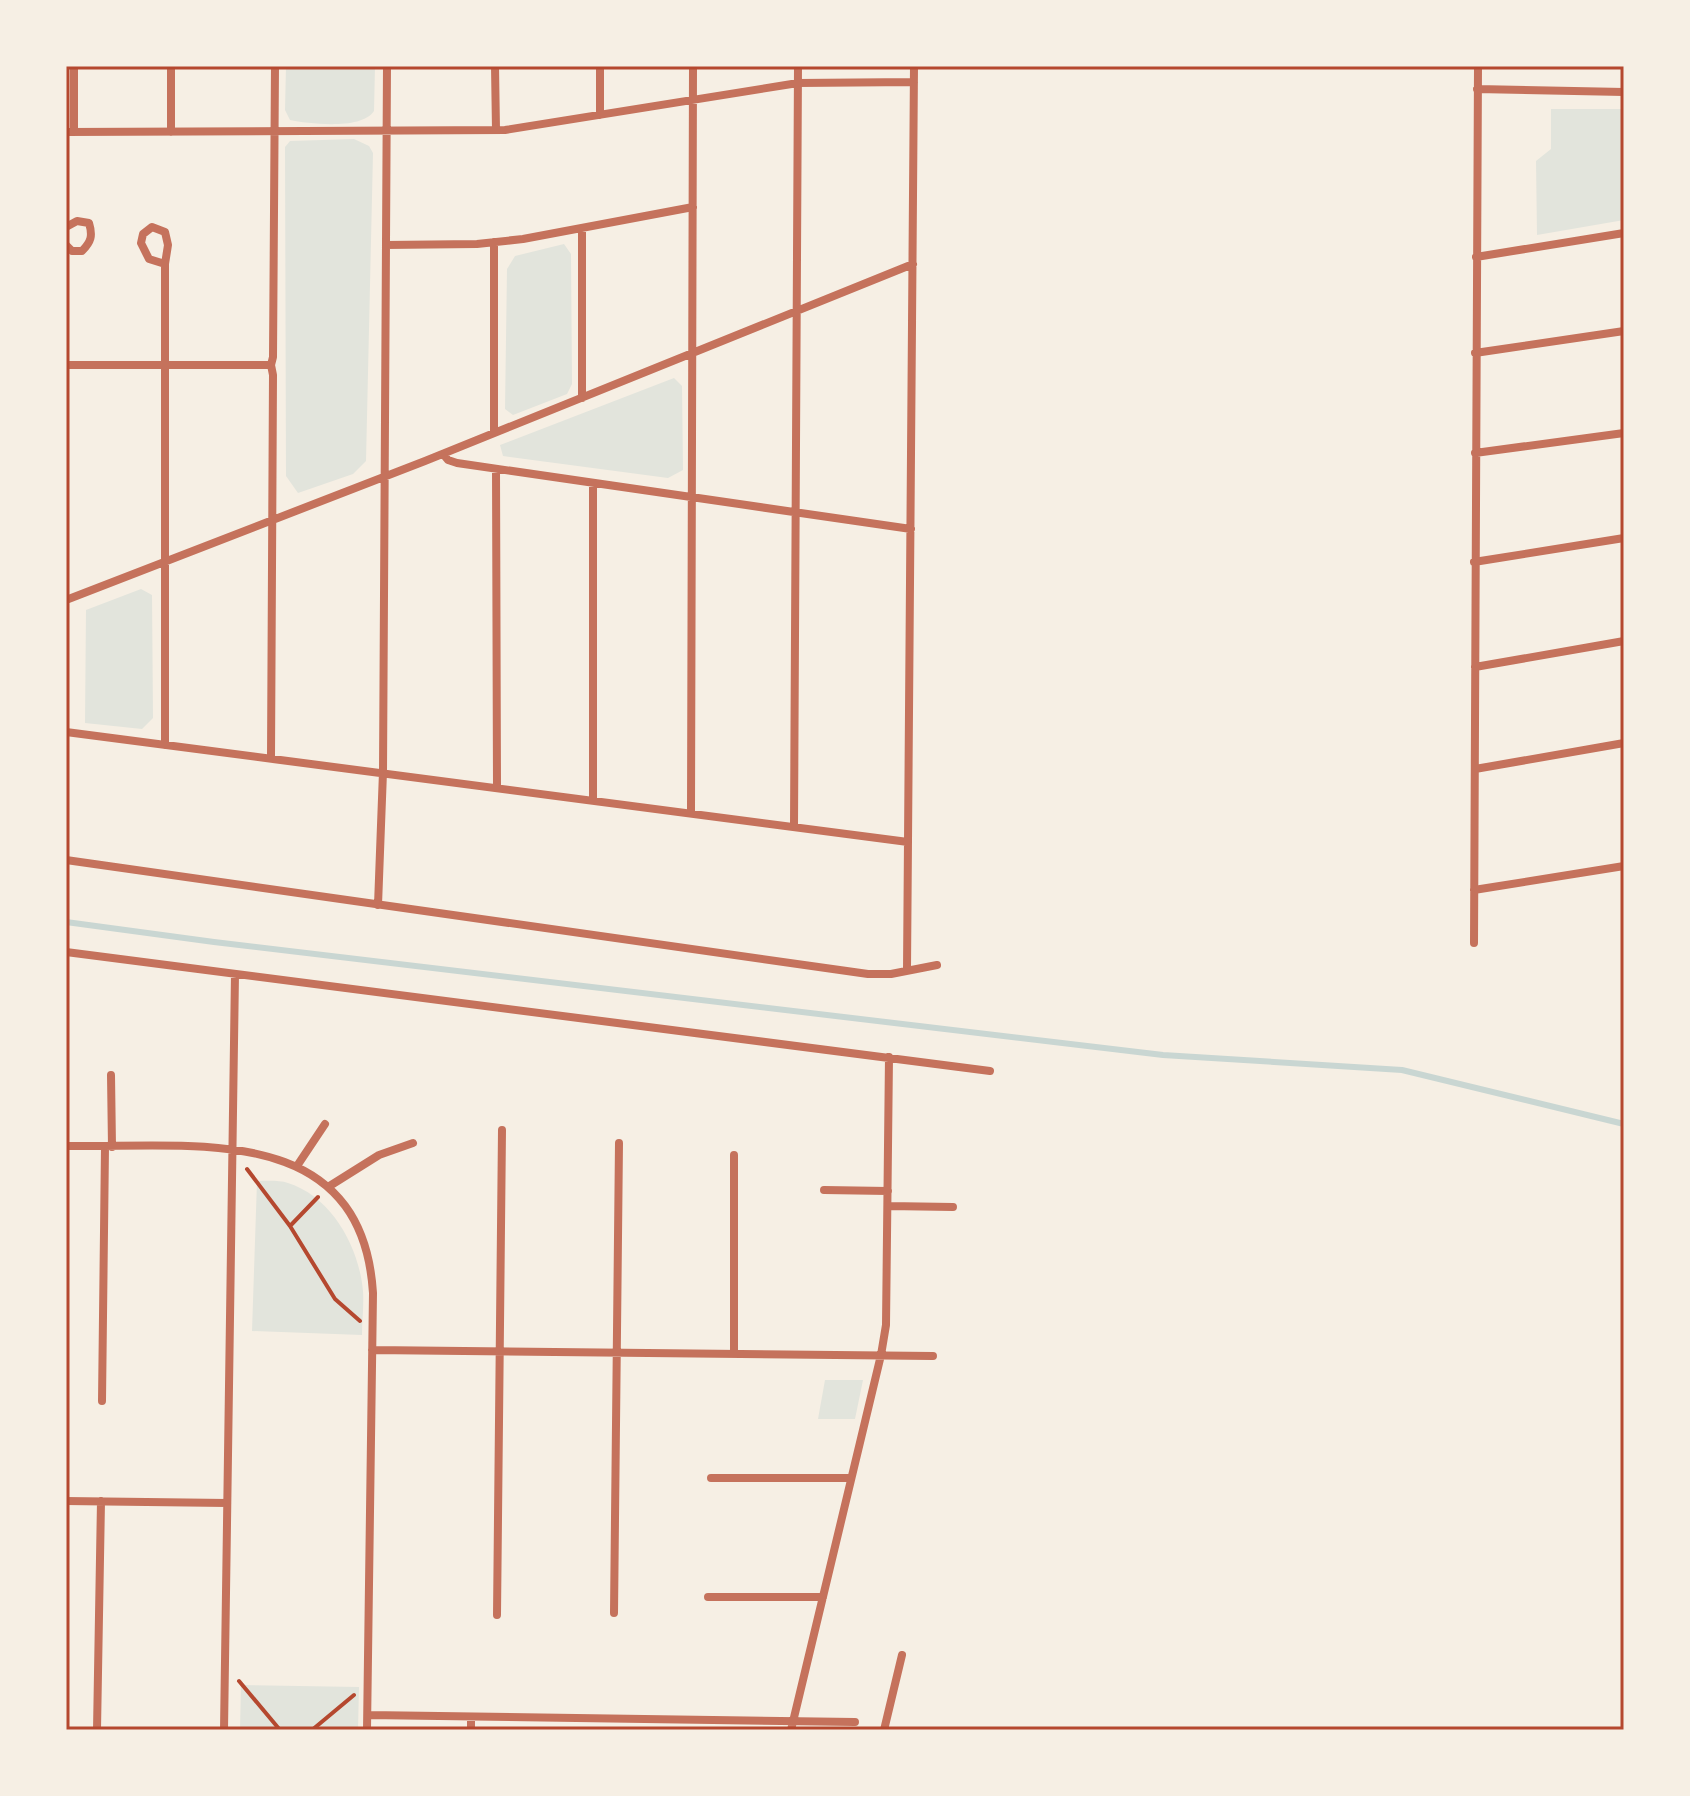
<svg xmlns="http://www.w3.org/2000/svg" width="1690" height="1796" font-family="'PT Sans',sans-serif">
<style>
.green{fill:#e2e4dc}
.lines{fill:none;stroke-linecap:round;stroke-linejoin:round}
.stream{stroke:#c9d6d2;stroke-width:6}
.path{stroke:#b5482f;stroke-width:4}
.minor{stroke:#c5725c;stroke-width:8}
.neatline{fill:none;stroke:#b5482f;stroke-width:3}
</style>
<rect width="100%" height="100%" fill="#f6efe4"/>
<path class="green" d="M286,66H375L374,111C362,130 310,124 290,120L285,110Z
M1551,109H1624V220L1537,235L1536,161L1551,149Z
M354,139L369,146L373,153L366,461L353,474L298,493L286,476L285,147L290,141Z
M564,244L571,254L572,384L567,394L513,415L505,409L507,269L515,256Z
M674,378L682,386L683,470L668,478L503,456L500,445Z
M141,589L152,595L153,718L142,729L85,723L86,610Z
M257,1181C267,1181 279,1180 288,1183C332,1197 359,1247 363,1291C364,1305 362,1321 362,1335L252,1331Z
M825,1380H863L855,1419H818Z
M241,1685L359,1687L358,1730H240Z"/>
<g class="lines">
<path class="stream" d="M66,922L214,942L1163,1055L1402,1070L1624,1124"/>
<path class="path" d="M247,1169L290,1226L335,1299L360,1321
M291,1225L318,1197
M239,1681L280,1730
M312,1730L354,1695"/>
<path class="minor" d="M495,66L496,130
M600,66V115
M1477,89L1624,92
M66,132L505,130L798,83L914,82
M74,132V66
M171,132V66
M66,227L77,221L89,223C93,236 91,242 82,251H72L66,245
M494,242V433
M386,245L477,244L523,239L693,207
M1476,257L1624,233
M165,264L149,259L141,243L143,234L152,227L165,232L168,245L165,264V745
M1475,353L1624,331
M66,365H271
M582,398V228
M1475,453L1624,433
M443,454L448,460L457,463L911,529
M496,469L497,787
M593,483V800
M1474,562L1624,538
M66,600L425,461L913,264
M1475,667L1624,641
M66,732L908,842
M271,758L273,375L271,365L273,357L275,66
M1475,769L1624,743
M691,812L693,66
M794,826L798,66
M66,860L868,974H891L937,965
M1474,890L1624,866
M378,905L383,772L387,66
M1474,943L1478,66
M66,952L990,1071
M907,970L914,66
M111,1075L112,1147
M66,1146C190,1148 362,1119 373,1293L367,1730
M297,1166L325,1124
M328,1187L379,1155L413,1143
M824,1190L888,1191
M888,1206L953,1207
M372,1350L933,1356
M734,1354V1155
M102,1401L105,1147
M711,1478H851
M66,1501L227,1503
M708,1597H823
M614,1613L619,1143
M497,1615L502,1130
M368,1715L855,1722
M97,1730L101,1501
M224,1730L235,974
M471,1730V1717
M791,1730L881,1355L886,1325L889,1057
M884,1730L902,1655"/>
</g>
<rect width="1690" height="1796" fill="none" stroke="#f6efe4" stroke-width="136"/>
<rect x="68" y="68" width="1554" height="1660" class="neatline"/>
</svg>
